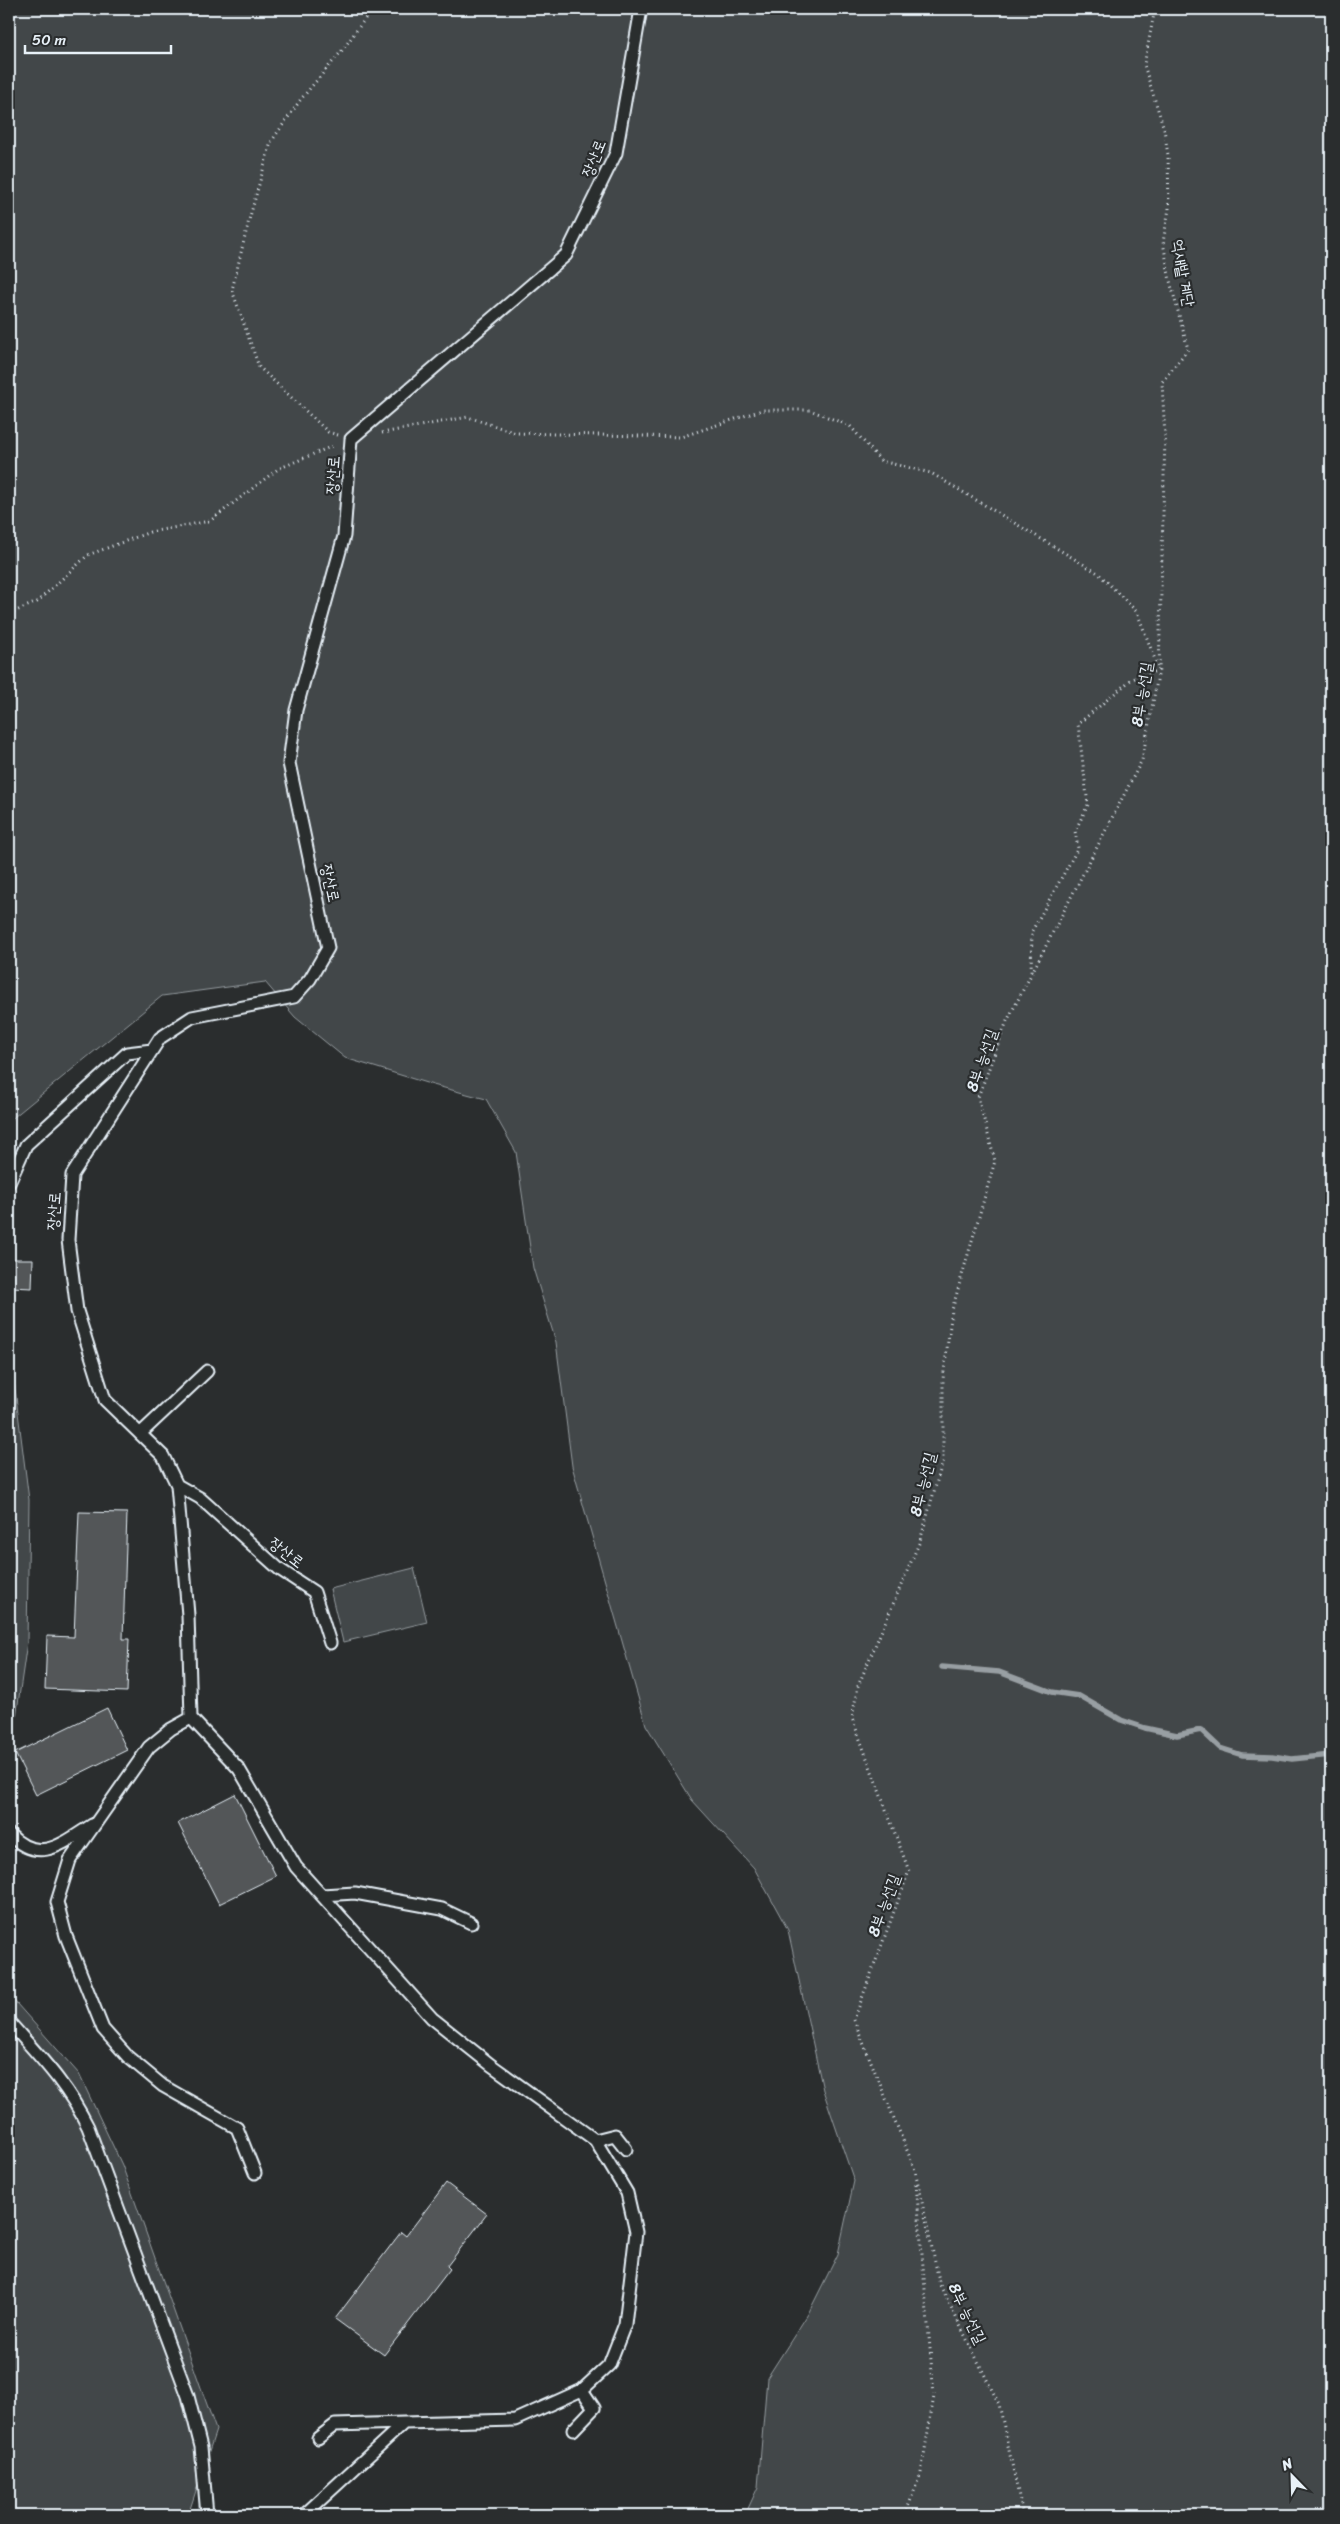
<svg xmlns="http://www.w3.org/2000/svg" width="1340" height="2524" font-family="Sriracha,'Poor Story',sans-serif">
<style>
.green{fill:#424648;stroke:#959ca0}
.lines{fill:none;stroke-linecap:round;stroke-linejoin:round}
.stream{stroke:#989fa3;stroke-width:5.5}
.building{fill:#535759;stroke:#e8f1f8}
.lane-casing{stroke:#e8f1f8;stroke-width:15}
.path{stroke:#e8f1f8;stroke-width:3;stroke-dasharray:1 4;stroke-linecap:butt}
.lane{stroke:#2a2d2e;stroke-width:11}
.labels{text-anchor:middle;stroke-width:4.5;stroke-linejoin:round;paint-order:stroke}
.street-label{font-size:16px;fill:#e8f1f8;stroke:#2a2d2e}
</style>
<rect width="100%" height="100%" fill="#2a2d2e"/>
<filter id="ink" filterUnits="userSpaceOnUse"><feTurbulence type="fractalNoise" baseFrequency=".02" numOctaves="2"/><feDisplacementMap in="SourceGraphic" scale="10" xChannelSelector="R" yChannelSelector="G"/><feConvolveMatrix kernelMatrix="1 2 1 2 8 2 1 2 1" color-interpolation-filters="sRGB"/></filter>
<g filter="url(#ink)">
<path class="green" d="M9,9H1331V2515H745L758,2487L767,2378L808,2314L838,2254L854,2181L823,2090L788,1930L754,1868L692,1800L646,1725L572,1466L556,1342L533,1268L516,1152L486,1099L433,1085L345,1058L295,1017L265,982L162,996L9,1121Z
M9,1341L29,1500L27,1642L9,1766Z
M414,1568L427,1622L343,1642L330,1589Z
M9,1995L79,2074L122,2165L216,2430L188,2515H9Z"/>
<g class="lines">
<path class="stream" d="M942,1667L999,1672L1052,1692L1079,1696L1121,1720L1145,1728L1177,1735L1201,1730L1220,1748L1242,1755L1272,1756L1292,1759L1331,1755"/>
</g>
<path class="building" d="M11,1259H33L32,1288L10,1287Z
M79,1512L127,1513L123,1639H129L127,1692L45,1689L47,1636L74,1637Z
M107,1708L127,1750L36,1795L15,1753Z
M235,1794L276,1876L219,1904L178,1823Z
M446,2183L487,2214L447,2266L450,2269L384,2355L335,2319L401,2232L406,2236Z"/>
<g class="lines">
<g class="lane-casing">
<path id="lane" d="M9,1183L26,1145L127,1053L152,1050
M140,1434L207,1371
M177,1485L188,1615L191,1718L239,1769L296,1867L432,2018L491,2065L595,2140L627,2193L636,2232L625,2324L609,2365L582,2390L515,2420L404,2423L304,2515
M330,1643L314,1592L279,1569L200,1498L177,1485L163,1456L105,1400L77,1311L68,1240L72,1175L160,1038L192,1017L294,997L310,979L328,948L289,763L296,710L344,536L351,439L566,255L616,153L641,9
M191,1718L171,1729L149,1747L70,1860L57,1902L66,1936L103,2029L128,2057L163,2086L237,2128L255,2173
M9,1834C39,1865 62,1844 92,1825
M322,1895L355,1893L442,1909L471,1923
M9,2022C40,2057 67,2084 88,2127L188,2396L201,2447L207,2515
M595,2140L615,2135L626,2149
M573,2430L594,2408L582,2390
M318,2438L335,2425L404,2423"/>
</g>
<path class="path" d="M382,433L468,417L516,433L681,437L762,410H810L850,426L881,461L931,473L1098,573L1137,612L1159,670L1132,679L1078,724L1088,805L1075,831L1078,848L1032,931L1031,973
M338,435L328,432L259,367L232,290L249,220L271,142L301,99L341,52L372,9
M9,614L37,602L88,555L150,532L210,521L278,469L335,445
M905,2515L921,2473L934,2396L916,2183
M1023,2515L999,2404L940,2285L915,2170L854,2020L909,1871L852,1718L858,1686L920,1541L943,1460V1379L952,1310L995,1161L978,1097L1007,1021L1142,760L1159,670L1165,437L1162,382L1188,349L1170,281L1163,242L1169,209L1168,155L1164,129L1144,65L1155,9"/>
<use href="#lane" class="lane"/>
</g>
</g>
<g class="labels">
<g class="street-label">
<text transform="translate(593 158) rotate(-68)" y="6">장산로</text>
<text transform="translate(1184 273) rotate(80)" y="6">억새밭 계단</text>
<text transform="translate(332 475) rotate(-86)" y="6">장산로</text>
<text transform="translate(1141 694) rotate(-81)" y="6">8부 능선길</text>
<text transform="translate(331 883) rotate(78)" y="6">장산로</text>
<text transform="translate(981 1060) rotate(-71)" y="6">8부 능선길</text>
<text transform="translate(53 1211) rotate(-86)" y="6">장산로</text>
<text transform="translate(922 1484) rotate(-76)" y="6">8부 능선길</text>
<text transform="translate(287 1552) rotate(38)" y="6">장산로</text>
<text transform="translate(883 1905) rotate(-70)" y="6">8부 능선길</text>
<text transform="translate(968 2313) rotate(64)" y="6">8부 능선길</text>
</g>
</g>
<rect width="1340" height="2524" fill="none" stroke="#2a2d2e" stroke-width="30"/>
<rect x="15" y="15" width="1310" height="2494" fill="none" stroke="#e8f1f8" stroke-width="2" filter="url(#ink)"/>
<g transform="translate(1292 2476) rotate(337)" stroke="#2a2d2e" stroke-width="4" paint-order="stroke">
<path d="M0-4L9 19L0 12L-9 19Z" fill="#e8f1f8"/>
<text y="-8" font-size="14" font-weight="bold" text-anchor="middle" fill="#e8f1f8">N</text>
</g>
<path d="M25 45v8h146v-8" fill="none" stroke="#e8f1f8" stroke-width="2.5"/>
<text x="32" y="45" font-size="15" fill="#e8f1f8" stroke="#2a2d2e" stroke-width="4" paint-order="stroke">50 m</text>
</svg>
